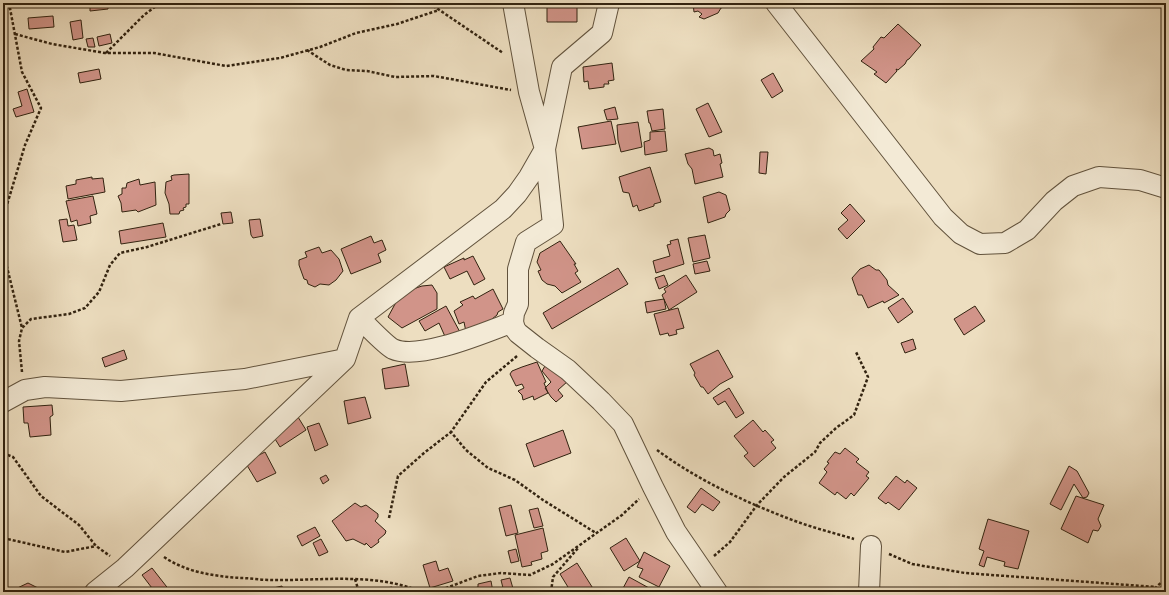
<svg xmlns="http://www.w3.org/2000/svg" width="1169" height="595" font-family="'Gentium Book Plus',serif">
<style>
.building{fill:#d19489;stroke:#322310}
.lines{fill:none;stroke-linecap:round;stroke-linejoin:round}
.street-casing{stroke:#61523c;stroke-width:22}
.path{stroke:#322310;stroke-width:2.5;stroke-dasharray:3 2;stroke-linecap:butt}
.street{stroke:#f3ead6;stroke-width:20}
</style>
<rect width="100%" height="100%" fill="#eddec0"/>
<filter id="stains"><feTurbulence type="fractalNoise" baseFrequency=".005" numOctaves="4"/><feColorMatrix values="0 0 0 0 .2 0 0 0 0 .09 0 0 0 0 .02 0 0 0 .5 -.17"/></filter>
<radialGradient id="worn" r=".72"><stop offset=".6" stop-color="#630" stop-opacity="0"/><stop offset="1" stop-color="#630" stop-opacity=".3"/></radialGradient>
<path class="building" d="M90,3H108V9L90,11Z
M547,3H577V22H547Z
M693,3H728V5L721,8L718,13L704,19L699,17L702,14L698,11L694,12Z
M53,16L54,27L29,29L28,18Z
M81,20L83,38L73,40L70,22Z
M898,24L921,45L909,59L907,60L905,64L898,70L896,69L897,71L886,83L874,74L877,72L861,61L874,49L873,47L881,37L884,38Z
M110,34L112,43L99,46L97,37Z
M93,38L95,47H88L86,39Z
M612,63L614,80L608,81L609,84H604V87L589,89L588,81L584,82L583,67Z
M99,69L101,79L80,83L78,73Z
M773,73L783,91L772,98L761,80Z
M27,89L34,112L16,117L13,109L22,106L18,92Z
M708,103L722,132L709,137L696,109Z
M615,107L618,119L607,120L604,110Z
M663,109L665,129L652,131L650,123H649L647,111Z
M611,121L616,144L582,149L578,127Z
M638,122L642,147L621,152L618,140L617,125Z
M665,131L667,151L645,155L644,142L650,140V132Z
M709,148L713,150L714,156L720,154L722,163L720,164L723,177L695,184L692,169L688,164L685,154Z
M760,152H768L766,174L759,173Z
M650,167L661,202L654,204V206L639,211L637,205L633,207L629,193L623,192L619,177Z
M189,174V204H186V207L183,208L184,210L180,211L179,214H170L169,204L165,193L166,182L172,180L171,176L174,175Z
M92,177V179L103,178L105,192L68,199L66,186L76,184V180Z
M139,179L140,185L155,182L156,205L138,212L136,210L122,212L121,203L118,196L122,194V188H126L127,183Z
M719,192L726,195L730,210L726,214L725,217L708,223L703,197Z
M93,196L97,214L90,216L91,223L78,226L77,220L71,222L66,201Z
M850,204L865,221L847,239L838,229L848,220L841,213Z
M231,212L233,223L223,224L221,213Z
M67,219L68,226L74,225L77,240L63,242L59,220Z
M260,219L263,236L253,238L251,235L249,220Z
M163,223L166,237L121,244L119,231Z
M705,235L710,258L693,262L688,238Z
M371,236L374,243L382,240L386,250L378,254L381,262L351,274L341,249Z
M678,239L684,264L656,273L653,261L670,256L667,245L671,244L670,241Z
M560,241L576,264H574L578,271L575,273L581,282L562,293L555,286L547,284L542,280L538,271L541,270L537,262L540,253Z
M319,247L322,253L331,250L339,259L343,271L336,280L329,285L320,284L315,287L308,284L307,280L304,279L299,265V260L307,257L305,252Z
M473,256L485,279L474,285L467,271L450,279L444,267L464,258V260Z
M707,261L710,271L695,274L693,264Z
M869,265L876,270H879L887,280L888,285L899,295L884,303L883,301L868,308L862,295H858L852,278L860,269Z
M618,268L628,284L552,329L543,313Z
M664,275L668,285L659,289L655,278Z
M686,275L697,292L669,310L662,295L666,292L664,289Z
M432,285L437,293V309L402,328L388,317L401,293L422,286Z
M493,289L503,309L498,312L497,315L492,319L493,323L466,332L464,322L459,324L454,311L463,305L460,302L473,296L475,299Z
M903,298L913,312L898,323L888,308Z
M664,299L666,309L647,313L645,302Z
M446,306L461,334L447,341L439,323L425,331L419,321Z
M975,306L985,321L964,335L954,319Z
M678,308L684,328L676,330L677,334L669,336L668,333L660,335L654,314Z
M913,339L916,349L905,353L901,343Z
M124,350L127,359L105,367L102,358Z
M718,350L733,377L720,384L708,394L703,387H701L694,375L695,373L690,364Z
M537,362L546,382L544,383L548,393L534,400L533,396L523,400L522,395L518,391L524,388L522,384L516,386L510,374L512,371L522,367Z
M405,364L409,386L385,389L382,369Z
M545,366L568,381L558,390L563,396L556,402L551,397L545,388L551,382L542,371Z
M729,388L744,413L736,418L725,401L718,405L713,398Z
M365,397L371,418L348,424L344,401Z
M52,405L53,415L50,417L51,435L30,437L28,423H24L23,407Z
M298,417L306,430L280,447L272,434Z
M753,420L763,432L765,430L774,440L771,442L776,448L754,467L744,456L748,453L734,436Z
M319,423L328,445L315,451L307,427Z
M563,430L571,453L534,467L526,444Z
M845,448L859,459L856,462L869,472L866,476L869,478L854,496L851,493L846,499L837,492L835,495L819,483L827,472L824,469L829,463L827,462L835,452L840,454Z
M265,452L276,473L257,482L245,462Z
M1069,466L1077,471L1089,493L1087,497L1083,498L1074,484L1061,510L1050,504Z
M326,475L329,480L323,484L320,478Z
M896,476L905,483L907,480L917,488L899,510L888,502L886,504L878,498Z
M701,488L720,502L713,511L702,504L695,513L687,507Z
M1076,496L1104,505L1098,519L1101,526L1098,531L1093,530L1088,543L1061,529Z
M355,503L361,507L366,505L378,514V517L375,521L386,531L385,534L378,540L379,542L371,548L366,543L365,545L353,539L346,541L332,521Z
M511,505L518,533L506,536L499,508Z
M538,508L543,526L534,528L529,510Z
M988,519L1029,531L1018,569L1004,566L1005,562L987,557L984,567L979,565L984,551L979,549Z
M315,527L320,536L302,546L297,536Z
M543,528L548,551L541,553L542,559L531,562L532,565L522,567L515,535Z
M626,538L640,561L624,571L610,548Z
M321,539L328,552L319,556L313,543Z
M516,549L519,561L511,563L508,551Z
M644,552L670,566L659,587L639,577L643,569L637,567Z
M436,561L439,571L448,568L453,581L430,588L423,565Z
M577,563L594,590L591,592H571L560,574Z
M152,568L170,591L168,592H155L142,575Z
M629,577L649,588L647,592H621Z
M510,578L514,592H504L501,580Z
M491,581L493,592H471V589L478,587V584Z
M28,583L40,589L42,592H11V591Z
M282,586L283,592H260V591Z
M392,587L393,592H376L380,591L381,589Z"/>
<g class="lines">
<g class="street-casing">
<path id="street" d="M513,3L529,92L545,149L553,225L526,242L518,269V304L514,313L513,322L515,329L518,333L537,348L568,370L601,401L623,424L653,487L676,532L717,592
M776,3L943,217L961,234L980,244L1005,243L1027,230L1054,201L1073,186L1099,177L1140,180L1166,188
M359,318C367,325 385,345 393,349C419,361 486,332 513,322
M3,402L25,390L45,387L121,391L245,379L345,359
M95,592L125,568L345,359L359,318L503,209L517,194L529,177L545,149L562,67L602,33L609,3
M869,592L871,546"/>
</g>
<path class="path" d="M429,3L503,53
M15,34L52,44L105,53H154L226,66L280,58L320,47L356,33L397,24L439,10
M307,50L330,65L346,70L367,71L395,77L434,76L511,90
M106,53L144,15L160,3
M3,218L25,145L41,108L22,72L9,3
M3,251L22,328
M517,356L486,382L451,432L466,450L488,468L515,480L543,500L596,533
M22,372L19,341L22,328L31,319L69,314L85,308L99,292L110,265L120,253L147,247L221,224
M657,450C699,481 747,503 795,521C814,528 834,533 854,539
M3,453L13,457L41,496L79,525L96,546L110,556
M389,518L398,476L424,453L451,432
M3,538L65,552L96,546
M889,554L912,564L965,573L1156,587
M714,556L730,542L757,505L784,477L815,452L820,443L836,428L854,415L868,377L856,352
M164,557C186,572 213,576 240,578C250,578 260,580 270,580C320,581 374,572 422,592
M355,579L359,592
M426,592L441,590L478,576L501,573L530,575L553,564L622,515L639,499
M551,592L553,577L578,548
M1151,592L1166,578"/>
<use href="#street" class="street"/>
</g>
<rect width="1169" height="595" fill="none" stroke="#eddec0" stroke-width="16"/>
<rect x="4" y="4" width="1161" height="587" fill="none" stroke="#322310" stroke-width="2"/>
<rect x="8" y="8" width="1153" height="579" fill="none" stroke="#322310"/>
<rect width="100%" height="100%" filter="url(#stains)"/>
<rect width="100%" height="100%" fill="url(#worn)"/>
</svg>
